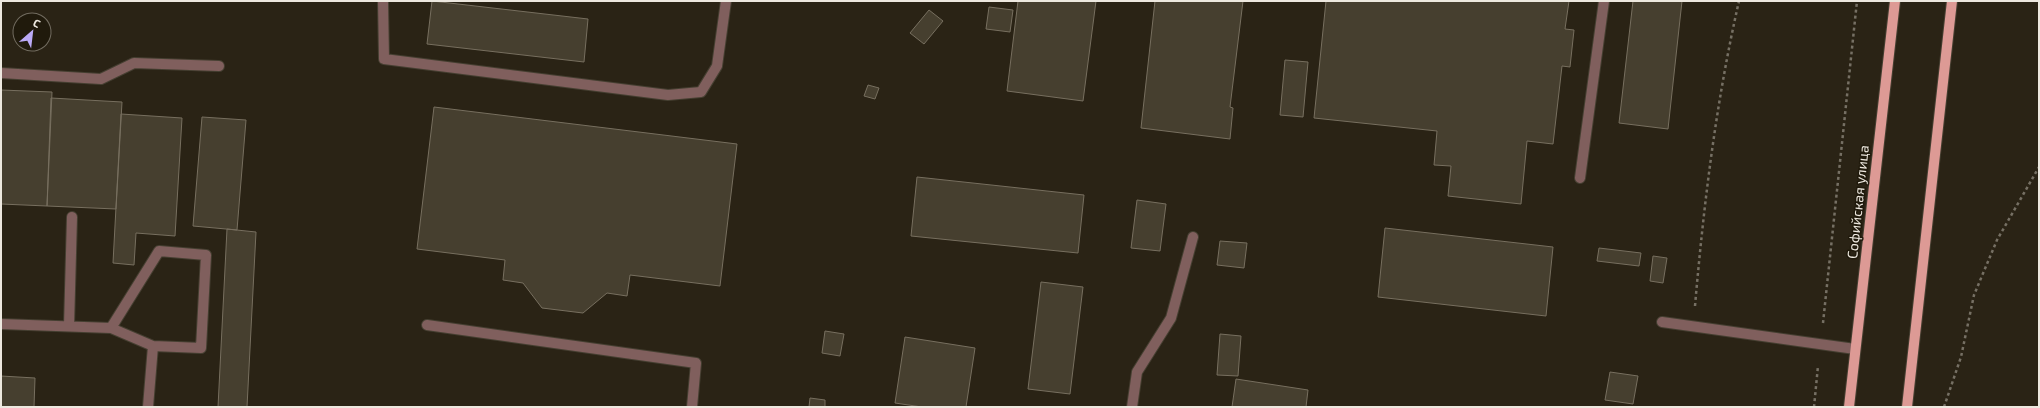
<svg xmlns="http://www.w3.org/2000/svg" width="2040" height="408" font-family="'Exo 2',sans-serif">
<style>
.building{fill:#463f2f;stroke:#776f5f}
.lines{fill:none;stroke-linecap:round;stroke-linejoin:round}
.service-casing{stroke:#453f31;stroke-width:12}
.primary-casing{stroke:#453f31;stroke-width:12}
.path{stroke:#767064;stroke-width:2.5;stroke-dasharray:3 3;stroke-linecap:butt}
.service{stroke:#805f5d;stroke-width:10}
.primary{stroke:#dd9a95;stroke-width:10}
.labels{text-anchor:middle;stroke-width:3;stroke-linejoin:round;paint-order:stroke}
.street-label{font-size:14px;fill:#ede8df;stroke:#201a0c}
</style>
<rect width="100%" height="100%" fill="#2a2315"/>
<path class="building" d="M432,1L588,19L584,62L427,44Z
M1018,1H1096L1083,101L1007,91Z
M1155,1H1243L1230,107L1233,108L1230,139L1141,128Z
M1326,1H1569L1565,29L1574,30L1570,67L1562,66L1553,144L1527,141L1521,204L1448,196L1451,166L1434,165L1437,131L1314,118Z
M1633,1H1682L1668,129L1619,123Z
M989,7L1013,10L1010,32L986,29Z
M929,10L943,21L924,44L910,33Z
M1285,60L1308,62L1303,117L1280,115Z
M868,85L879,88L875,99L864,96Z
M1,90L52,92L47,206L1,204Z
M51,98L122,102L116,209L47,206Z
M434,107L737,144L720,286L630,275L627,296L607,293L583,313L542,308L523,283L503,280L505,260L417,249Z
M121,114L182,118L175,236L136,233L134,265L113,263Z
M202,117L246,120L237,230L193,226Z
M917,177L1084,195L1078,253L911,236Z
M1137,200L1166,204L1160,251L1131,248Z
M1385,228L1553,247L1546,316L1378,297Z
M227,229L256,232L247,407H218Z
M1220,241L1247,243L1244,268L1217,265Z
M1599,248L1641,253L1639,266L1597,261Z
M1653,256L1667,258L1663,283L1650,281Z
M1041,282L1083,287L1070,394L1028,389Z
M825,331L844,334L840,356L822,353Z
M1220,334L1241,336L1238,376L1217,375Z
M905,337L975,348L966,407H922L895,403Z
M1610,372L1638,376L1633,404L1605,400Z
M1,376L35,378L34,407H1Z
M1236,379L1308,390L1306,407H1232Z
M810,398L825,400V407H809Z"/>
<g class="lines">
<g class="service-casing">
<path id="service" d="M383,1L384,59L668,95L701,92L717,66L726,1
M1,73L101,79L134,63L219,66
M1580,178L1604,1
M1662,322L1855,349
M1,324L111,328L153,346L201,348L206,255L159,251L111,328
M427,325L696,363L692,407
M69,326L72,217
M148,407L153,346
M1132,407L1137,372L1171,318L1193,237"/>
</g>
<g class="primary-casing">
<path id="primary" d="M1849,407L1895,1
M1907,407L1952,1"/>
</g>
<path class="path" d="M1695,306C1704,202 1716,102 1739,1
M1823,323L1857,1
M1814,407L1818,366
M1944,407L1961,357L1974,295L1997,240L2039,167"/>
<use href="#service" class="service"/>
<use href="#primary" class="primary"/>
</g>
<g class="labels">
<g class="street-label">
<text transform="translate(1858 202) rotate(-84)" y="5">Софийская улица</text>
</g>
</g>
<rect width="2040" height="408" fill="none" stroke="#ede8df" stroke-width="4"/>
<g transform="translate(32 32) rotate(28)"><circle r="19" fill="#201a0c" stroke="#726c60"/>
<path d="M0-3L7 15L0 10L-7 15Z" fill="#bbaaf6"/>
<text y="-6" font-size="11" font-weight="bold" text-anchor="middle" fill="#ede8df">С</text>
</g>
</svg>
